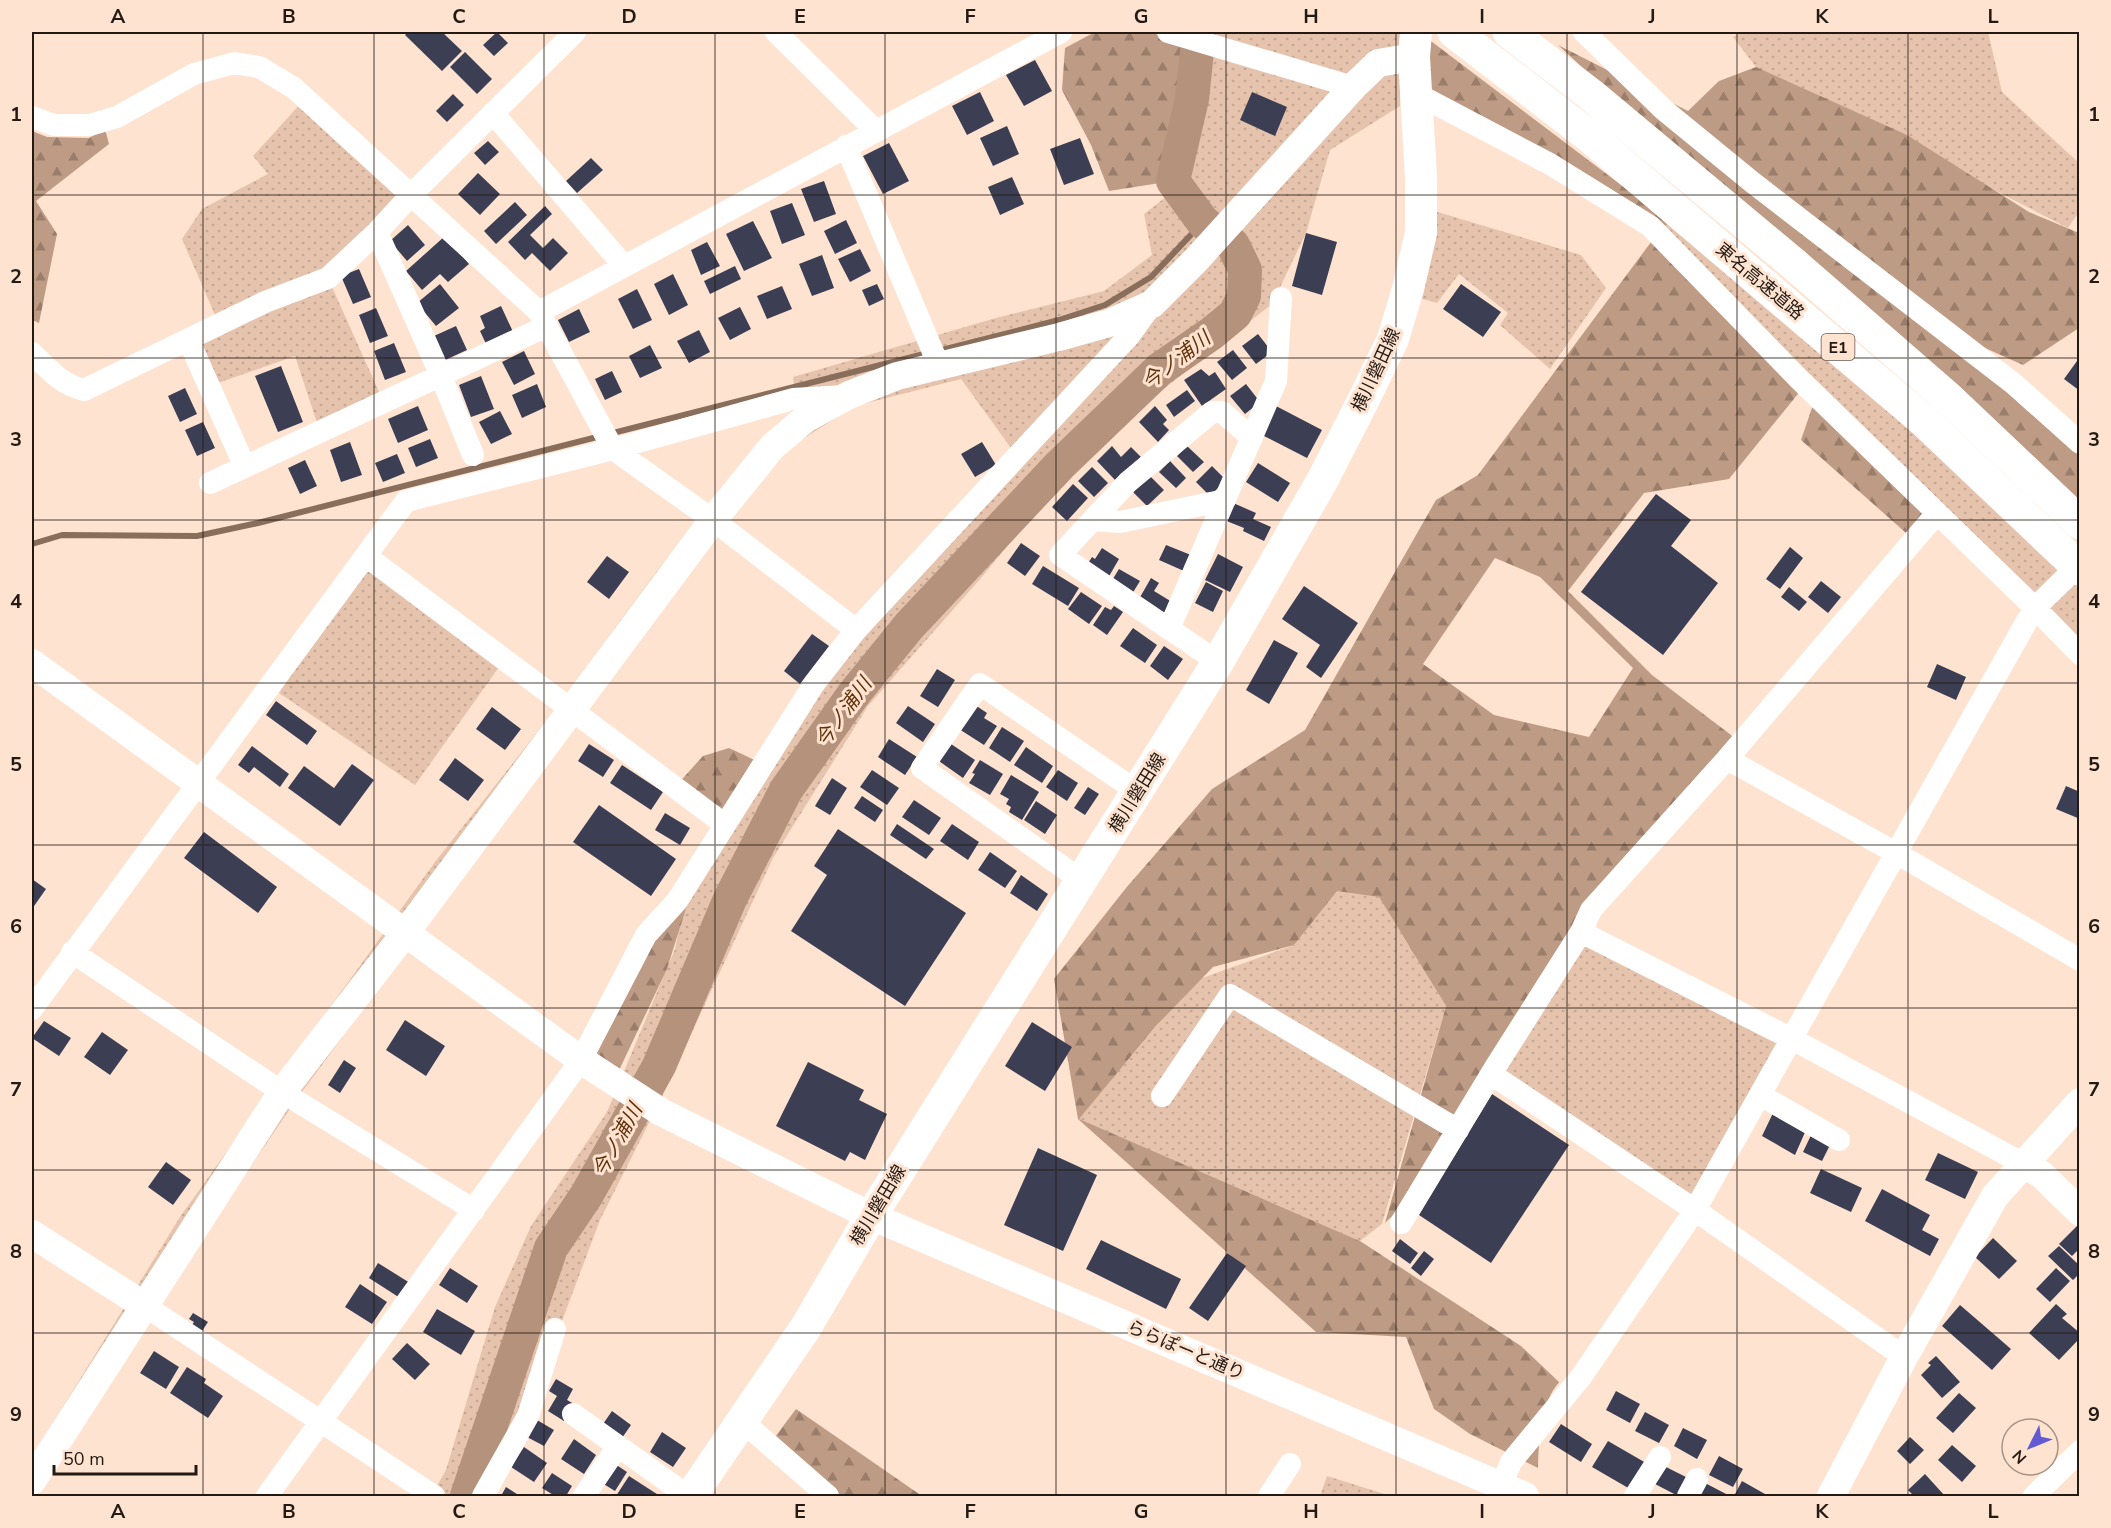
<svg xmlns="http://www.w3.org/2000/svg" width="2111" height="1528" font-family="'Nunito Sans','Noto Sans JP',sans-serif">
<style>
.grass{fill:url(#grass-dots)}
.forest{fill:url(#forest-firs);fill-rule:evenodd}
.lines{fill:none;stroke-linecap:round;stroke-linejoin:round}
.stream{stroke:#896e5c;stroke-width:6}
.river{stroke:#b5927b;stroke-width:34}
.building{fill:#3c3e54}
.minor{stroke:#fff;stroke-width:22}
.tertiary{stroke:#fff;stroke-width:28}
.secondary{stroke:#fff;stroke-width:32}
.motorway{stroke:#fff;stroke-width:33}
.grid{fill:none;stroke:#231a13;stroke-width:1.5;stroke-opacity:0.55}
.labels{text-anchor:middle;stroke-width:6;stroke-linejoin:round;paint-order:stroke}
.shield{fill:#ffe3d1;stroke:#65564c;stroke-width:1.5}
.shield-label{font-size:16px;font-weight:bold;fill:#231a13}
.street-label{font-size:18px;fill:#231a13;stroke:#ffe3d1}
.water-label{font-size:20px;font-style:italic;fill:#60320a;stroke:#ffe3d1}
.neatline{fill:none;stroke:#231a13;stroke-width:2}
.grid-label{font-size:20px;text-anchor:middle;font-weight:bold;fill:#231a13}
</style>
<defs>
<pattern id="grass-dots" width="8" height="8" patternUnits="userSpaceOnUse" patternTransform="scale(1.5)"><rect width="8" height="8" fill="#e6c3ad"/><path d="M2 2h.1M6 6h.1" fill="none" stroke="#c5a794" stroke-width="1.8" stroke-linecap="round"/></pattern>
<pattern id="forest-firs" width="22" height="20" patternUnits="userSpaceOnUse" patternTransform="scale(1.5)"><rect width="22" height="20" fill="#be9b84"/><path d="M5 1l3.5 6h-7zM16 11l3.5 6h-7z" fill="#9a7e6b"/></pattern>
</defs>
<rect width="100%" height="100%" fill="#ffe3d1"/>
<path class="grass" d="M1199,32H1400V106L1330,150L1306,233L1272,304L1086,450L981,578L868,706L773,858L660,1101L600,1220L524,1422L487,1496H431L446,1470L495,1307L531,1226L607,1112L675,949L689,880L774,747L1011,448L961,379L855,406L779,454L554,751L296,1100L103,1384L32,1496V1457L180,1217L312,1032L435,862L546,721L660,567L758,447L797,406L793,377L996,318L1104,291L1152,255L1144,214L1171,193L1197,56Z
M1741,32H1988L2002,92L2079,163V212L2068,228L1756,67L1733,37Z
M302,102L411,195L328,278L384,403L320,432L295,356L218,383L188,339L219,324L182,239L202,209L268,174L253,156Z
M1421,207L1581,255L1606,288L1550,369L1500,325L1508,313L1459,274L1437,303L1419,298Z
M1670,222L1953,464L2079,588V658L1657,233Z
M366,556L499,667L415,785L279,693Z
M1337,890L1379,897L1446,1006L1382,1224L1360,1241L1078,1119L1165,1016L1202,978L1294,945Z
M1581,932L1779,1040L1693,1198L1496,1066Z
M1327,1476L1391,1496H1320Z"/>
<path class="forest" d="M1095,32C1120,32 1149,27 1172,40C1180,45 1188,51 1197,56L1173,181L1109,191L1091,145L1062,90L1065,48Z
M1419,32L1670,222L1657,233L1802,389L1729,479L1644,493L1568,591L1652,675L1731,735L1735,740L1622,874L1424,1185L1385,1223L1446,1006L1379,897L1337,891L1294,945L1213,967L1156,1026L1079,1119L1360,1241L1521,1346L1559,1382C1540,1405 1539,1439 1538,1468L1470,1434L1434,1409L1406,1337L1316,1332L1078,1119L1054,979L1126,888L1212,789L1305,730L1436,500L1478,475L1657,234L1417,94ZM1495,558L1540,577L1633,668L1589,737L1494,715L1423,664Z
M1558,45L1688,111L1719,81L1756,67L1907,135L2029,212L2079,233V328L2023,365L1985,348L2079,440V525Z
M105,129L109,144L36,201L57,234L39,323L32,320V131L47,137L89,138Z
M1816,396L1937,513L1914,540L1801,440Z
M729,748L763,764L724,824L675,787L703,756Z
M688,902L667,969L613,1083L581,1060L646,935Z
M796,1409L922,1496H816L769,1445Z"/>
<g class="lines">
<path class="stream" d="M938,351L1059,320L1105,305L1151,277L1203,222
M32,544L62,535L197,536L258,523L928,353"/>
<path class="river" d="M467,1496L551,1248L586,1196L659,1066L730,899L786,790L853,695L909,626L1060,465L1160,369L1212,333L1235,314L1244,296L1245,270L1233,245L1203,222L1173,181L1192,99L1199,32"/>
</g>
<path class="building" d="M408,32H442L462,51L442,71L405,35Z
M497,32L508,43L494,56L483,45Z
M465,52L492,79L477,94L450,67Z
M1035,60L1052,91L1024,106L1006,75Z
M980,92L994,121L967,135L952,106Z
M1252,92L1287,107L1275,136L1240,120Z
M453,94L464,105L447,122L436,111Z
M1007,126L1019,154L993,166L980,138Z
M1080,138L1094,174L1064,185L1050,149Z
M488,141L499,152L485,165L474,153Z
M889,143L909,181L883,194L863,156Z
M591,158L603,170L577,193L566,181Z
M478,173L500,194L480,215L458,194Z
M1012,177L1024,204L1000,215L988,187Z
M824,181L836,214L814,222L801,189Z
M515,202L527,215L496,244L484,231Z
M792,203L805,235L782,244L770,211Z
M545,206L552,214L530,235L543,248L553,238L568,253L550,271L532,253L525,260L508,242Z
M846,220L857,243L835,254L824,231Z
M753,221L772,258L744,271L726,234Z
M408,225L425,245L407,261L390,241Z
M1306,233L1337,242L1322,295L1292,286Z
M445,236L469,264L448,282L440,274L422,290L406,271Z
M707,242L720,266L701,275L691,250Z
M860,249L871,271L850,282L838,259Z
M822,255L834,288L812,296L799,264Z
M735,266L741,279L710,294L704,281Z
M359,269L371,297L353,304L341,276Z
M673,274L688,305L669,315L654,284Z
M440,284L459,308L436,326L417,303Z
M877,284L884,299L869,306L862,290Z
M1461,284L1501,312L1483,337L1443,309Z
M782,286L792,309L767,319L757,296Z
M637,289L652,320L633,329L618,299Z
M501,306L514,334L487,346L480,331L485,328L480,316Z
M740,307L751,329L730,340L718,318Z
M376,308L388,336L370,343L359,315Z
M579,309L590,332L569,342L558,320Z
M456,326L467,350L445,360L434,336Z
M699,330L710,352L689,363L677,341Z
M1258,334L1272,352L1256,364L1242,346Z
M394,343L406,372L385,380L374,351Z
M650,345L662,368L640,378L629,356Z
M1233,350L1247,368L1232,380L1217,362Z
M524,351L535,374L514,385L502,362Z
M2077,361L2080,363V391L2064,379Z
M281,366L303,422L278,432L255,376Z
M1201,369L1209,376L1215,372L1226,389L1202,406L1184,380Z
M612,371L622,392L605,400L595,379Z
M481,376L494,409L471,417L459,385Z
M537,384L546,407L522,418L512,395Z
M1246,384L1260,402L1245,414L1230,396Z
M185,388L197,414L180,422L168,396Z
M1187,390L1195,401L1174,417L1166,405Z
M418,406L428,430L398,443L388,419Z
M1155,406L1167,420L1163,424L1169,430L1158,442L1139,422Z
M1276,406L1322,430L1307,458L1262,435Z
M500,411L512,434L491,444L479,422Z
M203,422L215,448L197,456L185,430Z
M430,439L438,458L416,467L408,448Z
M350,442L362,475L341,482L330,450Z
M982,442L996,465L975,477L961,454Z
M1112,446L1121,457L1131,447L1141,457L1115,480L1097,461Z
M1187,446L1204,462L1193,472L1177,456Z
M397,454L405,473L383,482L375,463Z
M305,460L317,486L300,494L288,468Z
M1170,461L1186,478L1176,488L1159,472Z
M1258,463L1290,483L1278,502L1246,482Z
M1212,466L1226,480L1210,496L1196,482Z
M1092,467L1108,483L1094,497L1078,481Z
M1150,476L1164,490L1147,506L1133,492Z
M1073,484L1088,498L1067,521L1052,507Z
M1656,494L1691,520L1671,546L1718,583L1663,655L1581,592Z
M1231,502L1256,513L1253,519L1271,527L1264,541L1243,531L1244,528L1224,520Z
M1021,543L1040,556L1025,576L1007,563Z
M1166,545L1191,555L1184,571L1159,560Z
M1790,547L1803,558L1780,589L1766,579Z
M1102,548L1119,559L1108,578L1087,565L1092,557L1095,559Z
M1218,554L1243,567L1230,592L1205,580Z
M607,556L629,572L609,599L587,582Z
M1043,566L1079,588L1068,606L1032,584Z
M1119,569L1140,581L1132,594L1111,582Z
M1151,578L1159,583L1154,591L1172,602L1165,614L1139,599Z
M1821,581L1841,597L1828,613L1808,597Z
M1206,582L1223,591L1213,612L1195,603Z
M1304,586L1358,623L1321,678L1306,667L1320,645L1282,619Z
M1789,587L1807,602L1799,611L1781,597Z
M1081,592L1102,606L1089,624L1068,609Z
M1114,606L1123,612L1107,635L1093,625L1105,607L1111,610Z
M1133,628L1157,645L1145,663L1120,646Z
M812,634L829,646L800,684L784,671Z
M1274,640L1298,653L1269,704L1246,690Z
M1164,646L1183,659L1168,680L1150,666Z
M1937,664L1966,677L1956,700L1927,687Z
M937,669L955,680L938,707L920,696Z
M276,701L317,731L307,745L266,715Z
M975,705L987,713L984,718L997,726L984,745L959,729Z
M908,706L935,724L923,742L896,723Z
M492,707L521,729L505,750L476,729Z
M1002,727L1024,741L1010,762L989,748Z
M889,739L917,757L905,775L878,757Z
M948,742L975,760L963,778L936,759Z
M589,744L614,760L603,777L578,761Z
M252,746L289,774L280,787L254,767L249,773L238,765Z
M1026,747L1053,766L1042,783L1014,765Z
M455,758L484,780L468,801L439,780Z
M980,760L1003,774L990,795L969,783L975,774L972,773Z
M352,764L374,780L340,826L288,788L304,766L334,788Z
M622,765L663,792L651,810L610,783Z
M872,770L899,788L887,805L860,787Z
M1058,770L1078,783L1067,801L1046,787Z
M1011,775L1039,792L1022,820L1009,812L1011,807L1006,804L1009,799L1000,794Z
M832,778L847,788L830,815L815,806Z
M2066,786L2080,792V819L2056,809Z
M1088,787L1099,794L1085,815L1074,808Z
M862,796L883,810L875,822L854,808Z
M914,800L941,818L929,835L902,817Z
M1036,801L1057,815L1045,834L1024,820Z
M599,805L676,859L651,896L573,842Z
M665,813L690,828L680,845L655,830Z
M897,824L934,849L926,859L890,835Z
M952,824L979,842L968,860L940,841Z
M838,829L966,913L905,1006L791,931L827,875L814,866Z
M204,832L277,887L258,913L184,858Z
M990,852L1017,871L1005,888L978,870Z
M1021,875L1048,894L1037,911L1010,893Z
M32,879L46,889L32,909Z
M405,1020L445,1046L426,1076L386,1050Z
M44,1021L71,1038L59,1056L32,1038Z
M1032,1022L1072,1047L1045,1091L1005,1066Z
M102,1032L128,1050L110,1075L84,1057Z
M344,1060L356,1068L340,1093L328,1085Z
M808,1062L864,1090L859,1100L887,1114L865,1160L850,1152L845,1161L776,1126Z
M1492,1094L1569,1145L1491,1263L1419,1215Z
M1774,1111L1806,1130L1795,1155L1762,1136Z
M1814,1129L1833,1139L1822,1161L1803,1152Z
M1038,1148L1097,1175L1063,1251L1004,1225Z
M1938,1153L1978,1172L1965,1199L1925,1180Z
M166,1162L191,1180L173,1205L148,1187Z
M1821,1169L1862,1188L1851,1212L1810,1193Z
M1882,1189L1930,1215L1922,1230L1939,1239L1930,1256L1865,1221Z
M2077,1226L2080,1229V1248L2072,1256L2059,1244Z
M1993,1238L2017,1261L1999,1279L1975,1257Z
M1400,1239L1418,1253L1410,1264L1392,1251Z
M1101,1240L1181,1279L1166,1309L1086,1269Z
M2059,1246L2080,1266V1273L2073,1280L2048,1256Z
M1424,1251L1434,1259L1421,1276L1411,1268Z
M1227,1253L1246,1266L1208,1321L1189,1308Z
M378,1263L410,1283L400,1298L369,1278Z
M450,1268L478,1286L467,1303L439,1285Z
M2056,1268L2070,1281L2050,1302L2036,1289Z
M360,1284L387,1302L372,1324L345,1307Z
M2056,1304L2067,1314L2062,1318L2080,1333V1338L2059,1360L2029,1333Z
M1960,1305L2011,1349L1992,1370L1942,1326Z
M437,1309L475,1331L461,1355L423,1332Z
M193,1313L208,1322L202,1331L192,1325L194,1322L189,1319Z
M407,1343L430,1364L415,1380L392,1359Z
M154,1351L179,1367L166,1389L140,1373Z
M1936,1356L1960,1382L1942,1398L1921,1375L1931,1365L1928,1363Z
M187,1367L206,1379L204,1383L223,1396L208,1418L170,1393Z
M556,1379L573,1389L567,1400L574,1404L564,1421L548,1411L557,1396L549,1391Z
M1616,1391L1640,1404L1630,1423L1606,1410Z
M1959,1393L1976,1408L1953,1433L1936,1418Z
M612,1411L631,1425L622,1438L603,1424Z
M1645,1412L1669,1425L1659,1443L1635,1431Z
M537,1420L554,1430L544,1446L527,1437Z
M1561,1424L1592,1444L1581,1462L1549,1442Z
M1683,1428L1707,1440L1697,1459L1674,1446Z
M662,1432L686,1448L673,1467L650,1452Z
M1910,1437L1924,1450L1910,1464L1897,1451Z
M574,1439L596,1455L584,1474L561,1459Z
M1608,1441L1646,1463L1630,1489L1592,1467Z
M1952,1445L1976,1466L1962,1482L1938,1460Z
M524,1447L547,1463L534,1482L511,1467Z
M1719,1456L1743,1469L1733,1487L1709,1475Z
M615,1464L627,1472L615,1491L602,1483Z
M1664,1466L1688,1478L1678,1496L1655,1484Z
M552,1473L572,1486L566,1496H555L542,1488Z
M1925,1474L1945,1496H1914L1908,1490Z
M629,1476L660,1496H616Z
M1742,1481L1765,1494L1764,1496H1734Z
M1705,1483L1730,1496H1698Z
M506,1487L520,1496H501Z"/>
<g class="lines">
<path class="minor" d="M776,32L875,130
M1168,32L1353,87
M1584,32L1664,110L1752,182L2014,384L2080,443
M1417,94L1550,164L1650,226L1800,380L2036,609L2080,654
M493,113L624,266
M32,117L54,125H90L117,117L194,74L234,63L259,67L294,88L539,312L613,449L713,520L856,630
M846,146L939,366
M539,312L1061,32
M188,339L245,467
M32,353C48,369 62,385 84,390L265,302L328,278L377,232
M473,455L441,376L377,232L411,195L575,32
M210,483L547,326
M1093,520L1120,522L1225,500
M366,556L724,824
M1169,629L1276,381L1281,298
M1218,662L1060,555L1128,482L1212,412H1222L1252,438
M1727,759L1896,853L2080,960
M1081,880L922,768L980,684L1138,792
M1581,932L1792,1039L2024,1164
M72,952L282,1092L474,1210
M32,1009L406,501L613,449L793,399L845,396
M1491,1074L1695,1210L1904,1357
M1760,1095L1839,1140
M1162,1096L1230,995L1458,1130
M1401,1223L1496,1066L1581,932L1591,910L1727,759L1937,513
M145,1306L434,1496
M573,1414L688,1496
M741,1420L828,1496
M267,1496L581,1060L646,935L677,901L814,684L856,630L1129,336L1152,304
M483,1496L528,1416L555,1329
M584,1496L618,1446
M1269,1496L1290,1464
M1497,1496L1511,1462L1581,1377L1695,1210L2028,619L2043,600L2080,564
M1635,1496L1660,1457
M1688,1496L1697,1479
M2034,1496L2080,1451"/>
<path class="tertiary" d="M32,663L581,1060L661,1112L871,1216L1525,1496
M2024,1164L2042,1175L2080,1212
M32,1234L145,1306
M32,1481L282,1092L406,932L713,520L772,447L805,419L849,395L897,376L1059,337L1109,323L1152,304L1196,260L1353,87L1378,63L1414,57
M1831,1496L1904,1357L1995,1196L2080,1102"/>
<path class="secondary" d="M691,1496L806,1327L871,1216L1218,662L1322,481L1364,399L1393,339L1408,289L1421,233V178L1414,57L1416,32"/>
<path class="motorway" d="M1454,32L1589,136L1924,421L2080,569
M1509,32L1590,94L1795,265L1948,398L2080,523"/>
</g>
<path class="grid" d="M203,32V1496M374,32V1496M544,32V1496M715,32V1496M885,32V1496M1056,32V1496M1226,32V1496M1396,32V1496M1567,32V1496M1737,32V1496M1908,32V1496M32,195H2080M32,358H2080M32,520H2080M32,683H2080M32,845H2080M32,1008H2080M32,1170H2080M32,1333H2080"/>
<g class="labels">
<rect class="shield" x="1821.5" y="334" width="33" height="26" rx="4.5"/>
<g class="shield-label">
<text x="1838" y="353">E1</text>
</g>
<g class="street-label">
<text transform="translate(1760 281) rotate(40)" y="6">東名高速道路</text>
<text transform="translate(1376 370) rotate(-65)" y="6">横川磐田線</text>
<text transform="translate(1137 793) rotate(-58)" y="6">横川磐田線</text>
<text transform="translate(878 1205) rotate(-59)" y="6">横川磐田線</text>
<text transform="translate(1186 1350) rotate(23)" y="6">ららぽーと通り</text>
</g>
<g class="water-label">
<text transform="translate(1176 360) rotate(-38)" y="7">今ノ浦川</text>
<text transform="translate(843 712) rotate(-54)" y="7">今ノ浦川</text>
<text transform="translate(617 1140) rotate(-61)" y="7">今ノ浦川</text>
</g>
</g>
<rect width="2111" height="1528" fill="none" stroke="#ffe3d1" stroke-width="66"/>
<g transform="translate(2030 1447) rotate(227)"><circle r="28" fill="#ffe3d1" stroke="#a79385" stroke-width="1.5"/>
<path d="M0-4.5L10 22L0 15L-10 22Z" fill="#625bd4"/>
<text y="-9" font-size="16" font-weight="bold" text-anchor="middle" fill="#231a13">N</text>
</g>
<path d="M54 1465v9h142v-9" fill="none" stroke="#231a13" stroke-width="3"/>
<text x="63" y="1465" font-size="18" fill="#231a13" stroke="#ffe3d1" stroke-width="4.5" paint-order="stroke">50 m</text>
<rect x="33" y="33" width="2045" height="1462" class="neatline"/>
<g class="grid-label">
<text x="118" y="23">A</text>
<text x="289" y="23">B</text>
<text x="459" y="23">C</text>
<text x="629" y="23">D</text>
<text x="800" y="23">E</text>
<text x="970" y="23">F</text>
<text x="1141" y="23">G</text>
<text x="1311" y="23">H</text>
<text x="1482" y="23">I</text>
<text x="1652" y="23">J</text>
<text x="1822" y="23">K</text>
<text x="1993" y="23">L</text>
<text x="16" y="121">1</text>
<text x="2094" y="121">1</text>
<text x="16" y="283">2</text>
<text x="2094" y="283">2</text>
<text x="16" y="446">3</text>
<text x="2094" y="446">3</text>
<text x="16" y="608">4</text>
<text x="2094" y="608">4</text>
<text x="16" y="771">5</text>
<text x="2094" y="771">5</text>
<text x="16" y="933">6</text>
<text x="2094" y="933">6</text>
<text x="16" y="1096">7</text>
<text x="2094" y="1096">7</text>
<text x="16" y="1258">8</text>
<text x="2094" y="1258">8</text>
<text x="16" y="1421">9</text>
<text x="2094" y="1421">9</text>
<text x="118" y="1518">A</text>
<text x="289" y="1518">B</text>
<text x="459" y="1518">C</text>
<text x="629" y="1518">D</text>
<text x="800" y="1518">E</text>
<text x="970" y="1518">F</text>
<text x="1141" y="1518">G</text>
<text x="1311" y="1518">H</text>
<text x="1482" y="1518">I</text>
<text x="1652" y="1518">J</text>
<text x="1822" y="1518">K</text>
<text x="1993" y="1518">L</text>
</g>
</svg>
